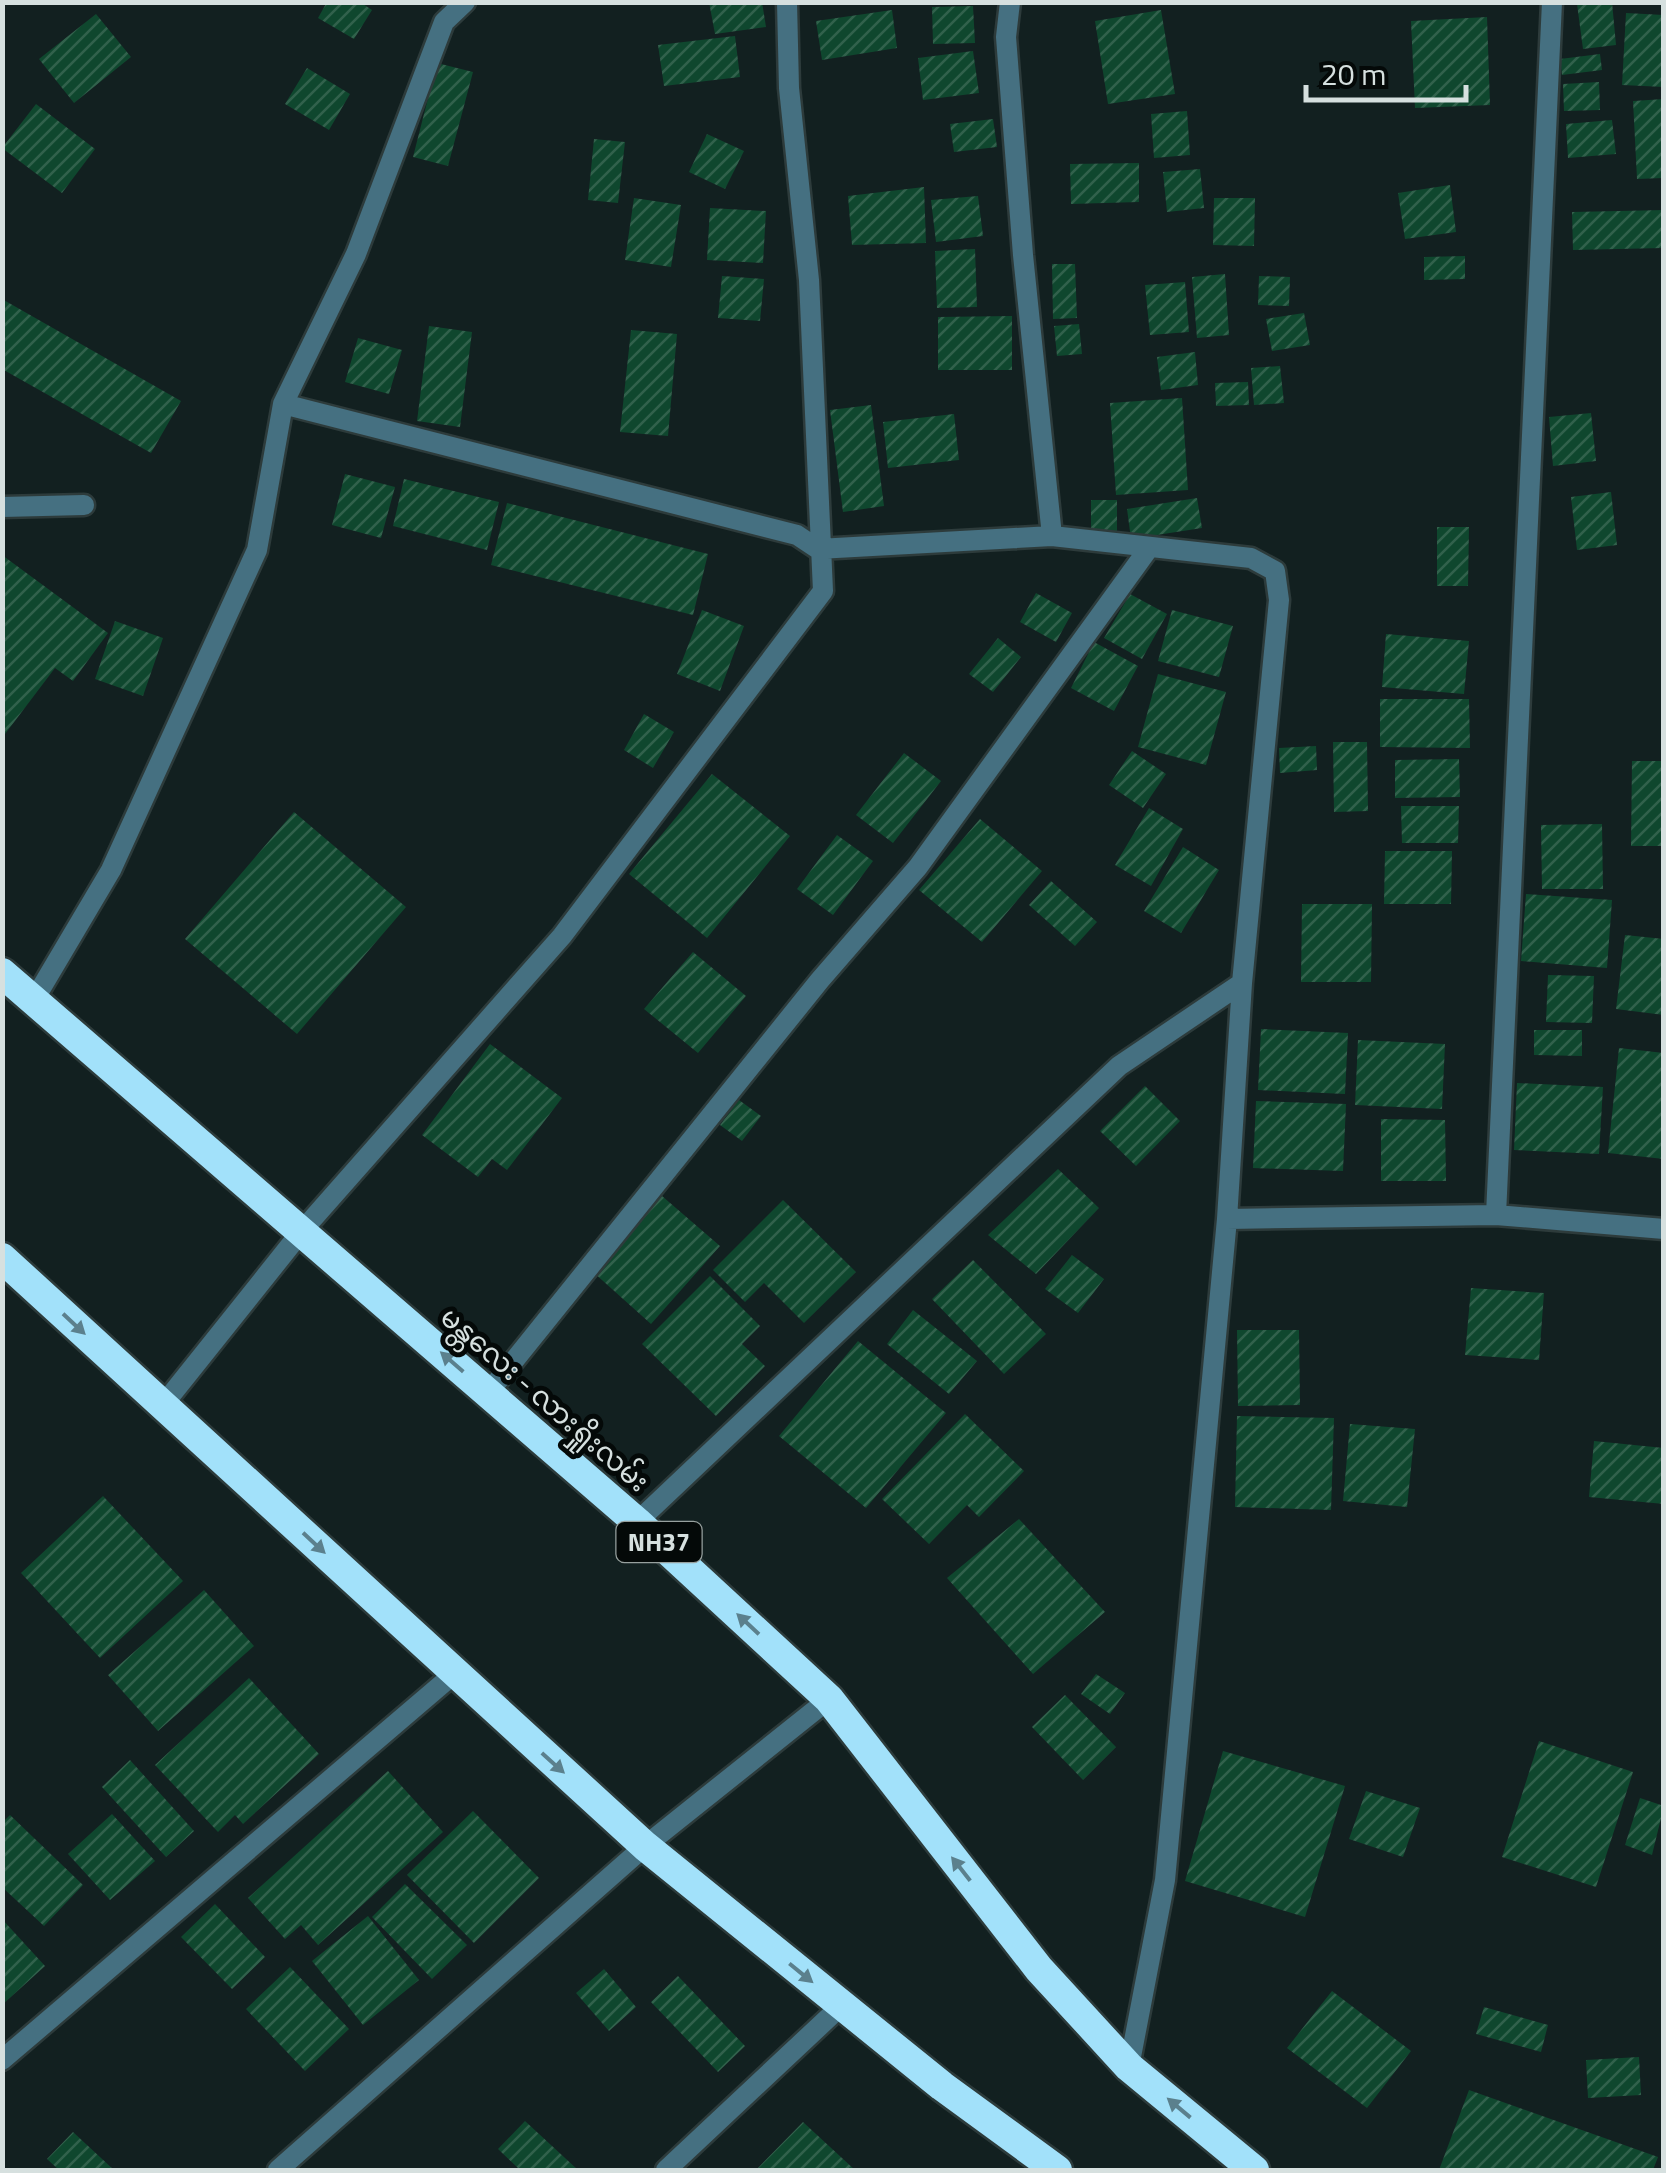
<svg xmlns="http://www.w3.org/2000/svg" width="1666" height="2173" font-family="'Titillium Web','Noto Sans Myanmar',sans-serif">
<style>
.building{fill:url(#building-hatch)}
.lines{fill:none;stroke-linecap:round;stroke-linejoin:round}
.lane-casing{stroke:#2d3b3b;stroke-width:25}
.street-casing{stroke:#2d3b3b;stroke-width:25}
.highway-casing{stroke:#2d3b3b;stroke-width:35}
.lane{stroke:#457081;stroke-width:20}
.street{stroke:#457081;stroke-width:20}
.highway{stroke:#a2e1fa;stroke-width:30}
.oneway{fill:#5b808d}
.labels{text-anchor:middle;stroke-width:10;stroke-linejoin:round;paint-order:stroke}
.shield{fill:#040908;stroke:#97a09e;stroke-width:2.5}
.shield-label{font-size:25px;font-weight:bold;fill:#d6e0df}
.street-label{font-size:28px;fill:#d6e0df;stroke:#040908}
</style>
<defs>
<pattern id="building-hatch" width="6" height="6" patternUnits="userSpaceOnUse" patternTransform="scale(2.5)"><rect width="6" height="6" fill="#0f472e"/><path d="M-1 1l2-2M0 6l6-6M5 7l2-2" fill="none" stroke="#31614c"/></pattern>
</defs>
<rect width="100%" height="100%" fill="#122020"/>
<path class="building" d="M327,2H360L372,10L354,39L318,18Z
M709,2H762L766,27L715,34Z
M1612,2L1616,45L1583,49L1577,4Z
M973,6L975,43L933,44L932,7Z
M892,10L897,48L822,60L816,21Z
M1161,10L1175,94L1108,104L1095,21Z
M1626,13L1664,15V87L1622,85Z
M96,14L131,57L74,103L39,59Z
M1487,17L1490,105L1415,108L1411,21Z
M735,36L740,77L664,86L658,45Z
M973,51L979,93L923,100L918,58Z
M1600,54L1602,70L1562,75L1560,59Z
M437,63L473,72L448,166L413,157Z
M307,68L350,94L329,130L285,104Z
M1599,82L1600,110L1564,111L1563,84Z
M1664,99V178L1637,179L1633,101Z
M36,104L95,149L62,193L2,148Z
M1187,111L1190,155L1154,158L1151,114Z
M993,119L997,147L954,152L950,124Z
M1612,120L1616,154L1568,158L1566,124Z
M707,134L744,151L725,189L689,172Z
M594,139L625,142L618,203L588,200Z
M1139,163V202L1071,204L1070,164Z
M1200,169L1204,208L1167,212L1163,172Z
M1450,185L1456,232L1405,239L1398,193Z
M924,187L926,243L852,245L848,196Z
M978,196L983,236L936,242L931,200Z
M634,198L681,205L671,267L625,260Z
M1214,198H1255L1254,246L1213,245Z
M710,208L766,211L763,263L707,260Z
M1664,210V248L1573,250L1572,212Z
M975,249L977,307L937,308L935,251Z
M1465,256V279L1424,280V257Z
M1052,264H1075L1077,318L1053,319Z
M1225,274L1229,335L1197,338L1192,277Z
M722,276L764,279L760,321L718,318Z
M1259,276L1290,277L1289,306L1258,305Z
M1185,282L1189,332L1150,335L1145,285Z
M2,299L181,401L151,453L2,369Z
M1304,313L1310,345L1272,351L1266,319Z
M1012,316V370H938V317Z
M1079,324L1082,354L1057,356L1054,326Z
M429,326L472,332L460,427L417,421Z
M631,330L677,334L668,436L620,432Z
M358,338L402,350L389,394L345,382Z
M1195,352L1198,385L1161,390L1157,357Z
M1280,366L1284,403L1254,405L1251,368Z
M1248,382L1249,405L1216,406L1215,383Z
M1182,398L1188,490L1116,495L1110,403Z
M871,405L884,506L843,512L830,410Z
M1591,413L1596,461L1553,466L1549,417Z
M954,414L959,460L888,468L883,422Z
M345,474L395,487L381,538L332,525Z
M404,479L499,502L487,550L393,526Z
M1611,492L1617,545L1577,550L1571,497Z
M1197,498L1202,528L1131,539L1127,509Z
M1091,500H1117V531L1091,532Z
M507,503L708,554L693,615L491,565Z
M1437,527H1469L1468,586H1437Z
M2,555L108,633L73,681L55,668L2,738Z
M1036,593L1072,613L1056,642L1020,622Z
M1130,594L1167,614L1142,659L1104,638Z
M702,610L744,626L720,691L677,674Z
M1172,610L1233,626L1219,677L1158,661Z
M115,621L163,638L143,696L95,679Z
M1386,634L1469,641L1464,694L1382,687Z
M998,638L1021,657L993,692L969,674Z
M1094,642L1138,666L1114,711L1071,688Z
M1158,674L1226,692L1206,765L1138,747Z
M1380,699H1469L1470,748L1380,747Z
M644,714L674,732L653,768L624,750Z
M1333,742H1367L1368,811L1334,812Z
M1316,746L1317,770L1280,773L1279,748Z
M1132,751L1166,774L1143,808L1109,785Z
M904,753L941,781L893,843L856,815Z
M1459,759L1460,797L1395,798V760Z
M1632,761H1664V846H1631Z
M712,774L790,836L707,938L629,874Z
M1401,806H1459L1458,843H1402Z
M1149,808L1183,829L1151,886L1115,865Z
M294,812L406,907L297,1034L185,939Z
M980,819L1042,871L982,942L919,890Z
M1602,824L1603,889H1542L1541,825Z
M837,835L873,861L833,915L797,889Z
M1183,847L1219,870L1181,933L1144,911Z
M1385,851H1452L1451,904H1384Z
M1051,881L1097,922L1075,946L1029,905Z
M1526,894L1612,900L1607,968L1521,961Z
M1302,904H1372L1371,982H1301Z
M1625,935L1664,939V1015L1616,1009Z
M693,952L746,996L698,1053L644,1009Z
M1548,975L1594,976L1592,1023L1546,1022Z
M1261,1029L1348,1033L1345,1094L1258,1090Z
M1534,1030H1582V1056L1534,1055Z
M1358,1040L1445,1044L1442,1109L1355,1105Z
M490,1044L562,1098L507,1170L492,1159L478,1177L422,1135Z
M1619,1048L1664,1053V1159L1608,1153Z
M1517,1083L1603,1087L1599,1154L1514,1150Z
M1145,1086L1180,1121L1136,1166L1100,1131Z
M739,1100L761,1116L742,1141L720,1125Z
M1256,1101L1346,1104L1343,1171L1253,1168Z
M1381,1119L1445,1120L1446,1181H1381Z
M1058,1169L1099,1208L1036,1274L988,1235Z
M662,1196L720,1246L651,1324L593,1272Z
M783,1200L856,1272L804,1323L764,1283L745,1302L713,1270Z
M1072,1255L1104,1279L1078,1313L1045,1289Z
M973,1260L1046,1334L1004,1374L932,1299Z
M710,1276L760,1326L742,1344L765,1366L716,1416L642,1344Z
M1471,1288L1544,1293L1539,1360L1465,1355Z
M913,1310L977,1361L949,1394L887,1344Z
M1237,1330H1299L1300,1405L1238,1406Z
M858,1341L946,1413L866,1508L779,1436Z
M965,1414L1024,1471L979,1517L967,1505L929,1544L882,1499Z
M1237,1416L1334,1418L1331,1510L1235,1507Z
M1350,1424L1415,1429L1407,1507L1343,1501Z
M1594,1441L1664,1448V1504L1589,1497Z
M103,1496L183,1581L100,1658L21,1573Z
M1019,1519L1105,1612L1033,1674L947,1578Z
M204,1590L254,1646L158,1731L108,1675Z
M1096,1674L1125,1693L1110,1714L1081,1694Z
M249,1678L319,1754L243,1824L235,1815L218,1832L155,1765Z
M1065,1695L1116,1747L1083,1780L1032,1727Z
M1539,1741L1633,1772L1596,1887L1502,1857Z
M1223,1751L1345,1786L1305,1917L1185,1881Z
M130,1760L194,1831L166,1857L102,1787Z
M388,1771L443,1832L318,1945L301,1925L285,1939L248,1898Z
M1366,1791L1420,1808L1403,1857L1349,1839Z
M1640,1798L1664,1806L1652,1855L1625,1845Z
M473,1811L539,1878L474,1943L407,1875Z
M112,1814L155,1861L110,1900L68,1854Z
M10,1815L83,1885L44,1926L2,1887V1823Z
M405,1884L467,1945L432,1979L372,1917Z
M215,1904L265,1957L232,1989L181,1937Z
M368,1916L419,1980L363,2025L312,1961Z
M2,1919L45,1966L2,2005Z
M290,1967L349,2029L305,2071L246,2009Z
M604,1969L636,2007L609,2031L576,1993Z
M678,1976L745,2046L718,2072L651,2002Z
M1332,1991L1411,2051L1367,2108L1287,2048Z
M1484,2007L1548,2025L1541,2052L1476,2034Z
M1639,2057L1641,2095L1588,2098L1586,2060Z
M1469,2090L1658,2157L1653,2170H1439Z
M525,2121L578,2170H520L498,2149Z
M803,2122L855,2170H756Z
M73,2132L114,2170H59L47,2159Z"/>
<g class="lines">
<g class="lane-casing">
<path id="lane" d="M2,507L84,505"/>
</g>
<g class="street-casing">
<path id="street" d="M1010,2L1006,37L1023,255L1052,536
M283,404L797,535L818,549L1052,536L1251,558L1275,571L1279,600L1242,983
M34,1000L111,870L257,550L283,404L356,254L444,22L465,2
M1496,1215L1552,2
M1227,1219L1496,1215L1664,1229
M488,1393L820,980L918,867L1149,548
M163,1405L301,1232L562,936L823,591L809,280L789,88L787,2
M637,1522L1119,1066L1242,983L1227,1219L1165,1880L1129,2067
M2,2060L455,1673
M278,2170L645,1846L829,1699
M666,2170L842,2005"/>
</g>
<g class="highway-casing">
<path id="highway" d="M2,973L637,1522L829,1699L1039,1969L1129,2067L1254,2170
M2,1258L645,1846L942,2086L1057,2170"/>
</g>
<use href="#lane" class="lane"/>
<use href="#street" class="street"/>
<use href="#highway" class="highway"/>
</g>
<defs><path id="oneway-solid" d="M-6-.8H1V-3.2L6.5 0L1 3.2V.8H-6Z" transform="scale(2.5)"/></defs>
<g class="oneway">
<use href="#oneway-solid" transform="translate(74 1324) rotate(43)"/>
<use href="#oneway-solid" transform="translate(452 1362) rotate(-139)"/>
<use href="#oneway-solid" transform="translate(314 1543) rotate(43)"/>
<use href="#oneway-solid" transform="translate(748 1624) rotate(-137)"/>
<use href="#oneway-solid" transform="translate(553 1763) rotate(42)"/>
<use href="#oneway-solid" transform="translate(961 1869) rotate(-128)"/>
<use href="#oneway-solid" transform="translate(801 1973) rotate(39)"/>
<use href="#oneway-solid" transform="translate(1179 2108) rotate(-140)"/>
</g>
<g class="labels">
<rect class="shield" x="616.5" y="1522" width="85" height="40" rx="8"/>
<g class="shield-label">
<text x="659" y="1551">NH37</text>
</g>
<g class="street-label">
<text transform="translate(545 1399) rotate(41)" y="10">မန္တလေး - လားရှိုးလမ်း</text>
</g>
</g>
<rect width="1666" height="2173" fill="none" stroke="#d6e0df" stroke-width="10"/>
<path d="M1306 85v15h160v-15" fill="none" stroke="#d6e0df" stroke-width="5"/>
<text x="1321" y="85" font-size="30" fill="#d6e0df" stroke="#040908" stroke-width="8" paint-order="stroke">20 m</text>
</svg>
